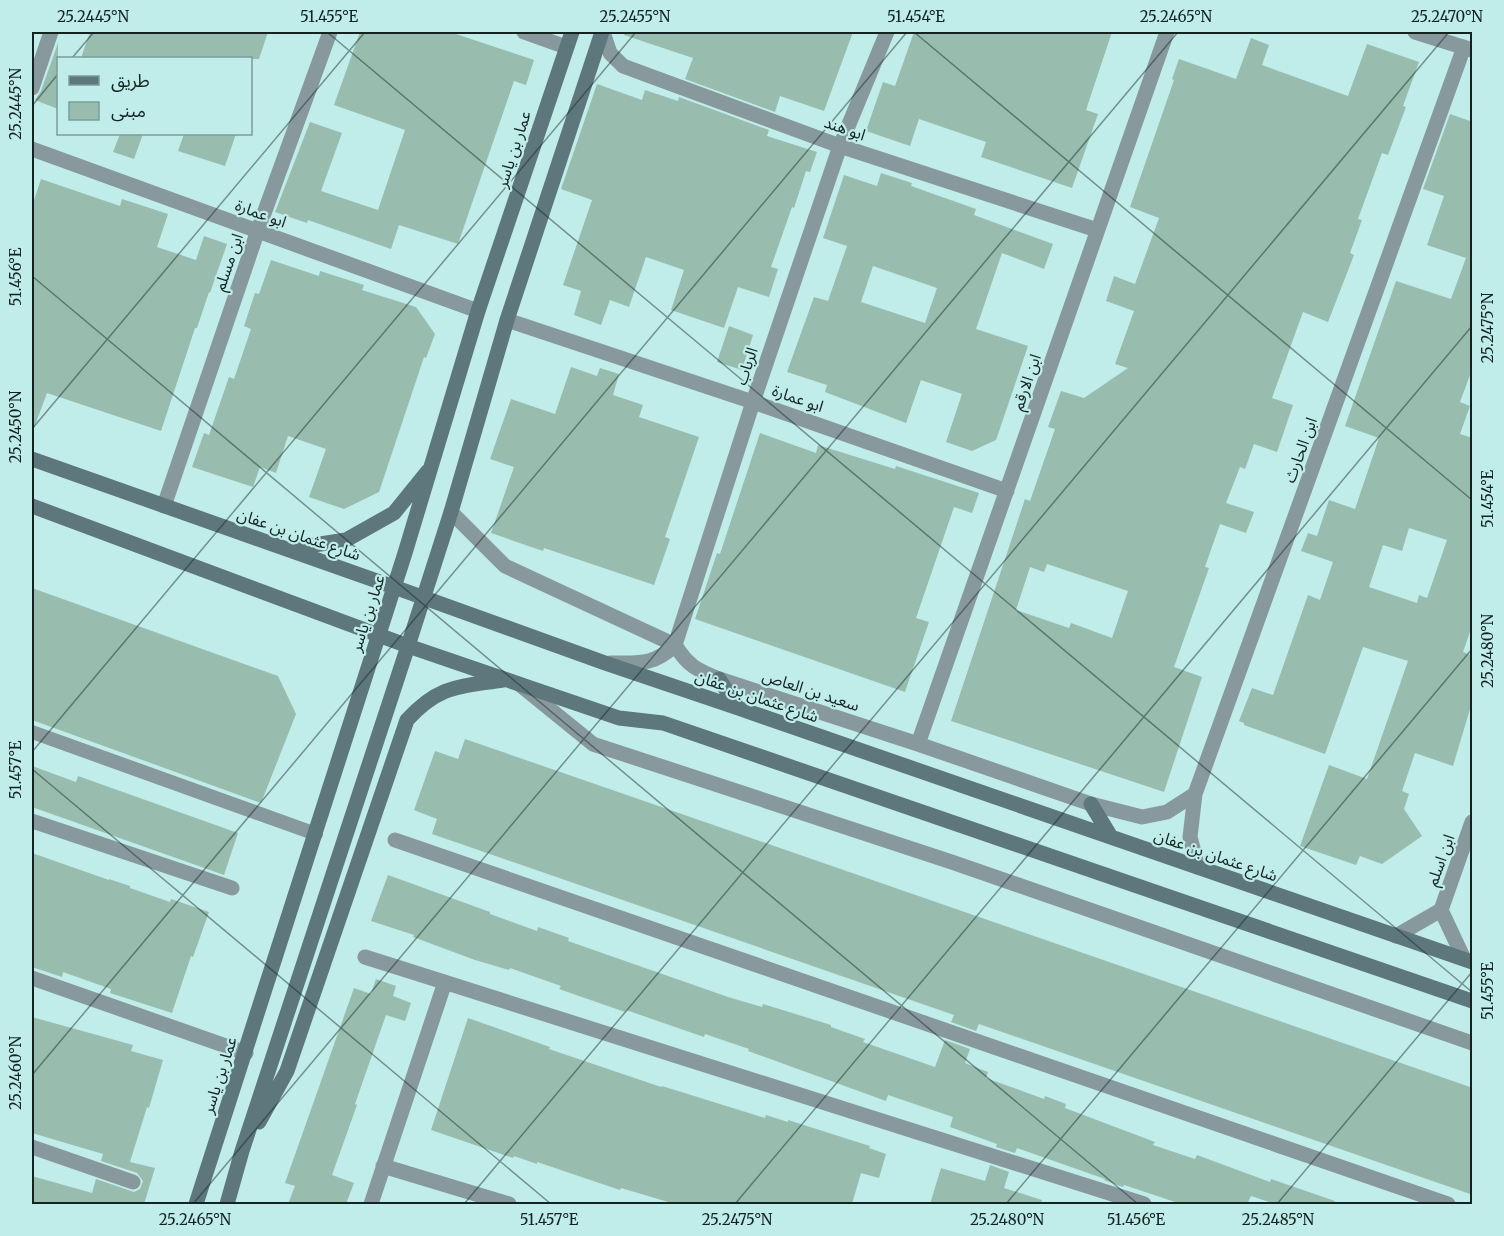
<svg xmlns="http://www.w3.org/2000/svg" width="1504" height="1236" font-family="Merriweather,'Noto Sans Arabic',serif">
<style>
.building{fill:#98bdae;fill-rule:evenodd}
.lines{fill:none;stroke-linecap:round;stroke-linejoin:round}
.lane{stroke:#88999e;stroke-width:14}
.street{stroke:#88999e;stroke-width:15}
.secondary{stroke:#5d777d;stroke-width:15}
.ticks{fill:none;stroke:#122322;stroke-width:1.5;stroke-opacity:0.45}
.labels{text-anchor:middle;stroke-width:4.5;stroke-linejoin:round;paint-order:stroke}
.street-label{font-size:16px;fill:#122322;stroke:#c0ece9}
.neatline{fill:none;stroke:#122322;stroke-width:2}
.ticks-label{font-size:15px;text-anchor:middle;fill:#122322}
</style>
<rect width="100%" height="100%" fill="#c0ece9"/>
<path class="building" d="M90,32H268L259,59L81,58Z
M360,32H450L534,60L526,85L514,81L458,244L399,225L391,249L308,220L307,223L275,212L310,122L342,133L321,191L378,210L405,130L334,105Z
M625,32H853L824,111L780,96L775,112L685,79L693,58L624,35Z
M914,32H1112L1086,110L1098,114L1072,188L981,157L986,142L919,119L910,146L866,131L883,82L895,86Z
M1251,38L1269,45L1262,65L1348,96L1367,44L1419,62L1403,106L1406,107L1388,155L1382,153L1358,219L1362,220L1350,253L1354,255L1328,322L1303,312L1272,398L1293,405L1277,452L1254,444L1245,469L1240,467L1226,503L1254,512L1246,533L1220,524L1205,567L1209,568L1174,667L1202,677L1164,792L951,721L1025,499L1030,501L1055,429L1048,427L1061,391L1084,398L1128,368L1115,364L1134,311L1106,301L1114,276L1135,284L1159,218L1130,207L1174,80L1172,79L1179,59L1236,79ZM1047,564L1128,591L1112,638L1071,623L1069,628L1016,610L1030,567L1044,572Z
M58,43V109L35,100L41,91Z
M597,84L642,100L645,90L678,101L679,97L769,130L767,136L817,152L810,172L806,171L794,208L792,207L771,267L778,269L769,297L738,287L724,328L671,310L684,270L646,257L629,307L610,300L601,325L574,315L581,291L563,285L592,200L561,189Z
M1450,114L1473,122V367L1460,402L1470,406L1460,434L1473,438V623L1463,652L1473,656V699L1453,766L1415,753L1402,791L1409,794L1404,809L1422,836L1382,864L1360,856L1356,865L1300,846L1329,765L1367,779L1408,661L1363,647L1325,754L1244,725V723L1239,721L1252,688L1273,695L1308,595L1320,600L1333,562L1301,551L1308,533L1317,536L1329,500L1355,509L1379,438L1345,426L1396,281L1451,299L1466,258L1427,245L1444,196L1423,189ZM1409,528L1447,540L1427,598L1419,595L1417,603L1369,587L1383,545L1402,551Z
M120,134H143L134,159L113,152Z
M184,134H236L225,166L178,151Z
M881,173L912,183L911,186L976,209L974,215L1053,244L1044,269L1002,253L976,329L1028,346L996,440L972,451L946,442L962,394L921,380L906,423L825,392L827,385L787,372L814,297L828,301L847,246L823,238L844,175L877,186ZM873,266L937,288L925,323L861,302Z
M41,179L120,206L122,199L168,214L157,247L196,260L204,236L227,244L210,293L209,292L197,328H195L161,431L47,393L34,428H32V206Z
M271,260L319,276L320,271L364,285L362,290L416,307L435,334L426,358L424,357L379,492L344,509L309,497L326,449L288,436L276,473L260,467L253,487L192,467L204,433L209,435L229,377L234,379L251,329L244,326L255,293L259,294Z
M729,326L753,335L742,370L717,362Z
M571,367L597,376L600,368L619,374L613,395L643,405L639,417L699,437L665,537L670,539L654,585L544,548L543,551L491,533L514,467L490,459L511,399L555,414Z
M760,433L816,453L818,445L895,469L896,466L979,493L972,513L954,507L916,618L929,622L905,692L695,619L717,553L720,554Z
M32,588L278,676L296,714L261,803L32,720Z
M465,739L1473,1088V1195L979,1024L976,1031L951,1022L954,1015L432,834L437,819L414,810L435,751L458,759Z
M32,766L76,782L78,776L238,833L224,875L32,807Z
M32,853L109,880V879L130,886V888L170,902L171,899L209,912L193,957L191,956L172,1013L110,993L111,989L63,972L62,977L32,967Z
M388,875L490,912V914L537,931L538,927L569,938L568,941L728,997L762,1007L763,1004L831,1025V1027L865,1039L863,1042L935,1067L945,1040L970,1049L965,1063L988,1072L986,1078L1044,1099L1045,1096L1066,1104L1065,1108L1155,1142L1153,1145L1195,1159L1197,1155L1270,1182L1271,1179L1335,1201L1334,1204H1275L1251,1196L1247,1204H1181L1124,1185L1123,1187L1120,1186L1104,1180L1105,1179L1017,1148L1015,1153L996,1147L997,1144L950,1127L953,1117L888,1095L886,1101L748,1051L749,1049L705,1034L704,1037L626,1010L625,1012L559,989L561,986L510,968L509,970L475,960L413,937L414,935L371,921Z
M376,979L396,986L393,996L411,1003L405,1021L386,1015L355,1104L357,1105L332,1175L354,1183L346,1204H288L295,1186L285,1183L354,988L371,994Z
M32,1017L133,1045L131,1051L163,1060L149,1108L147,1107L130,1162L155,1168L144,1204H32V1176L92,1193L96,1179L134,1192L140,1189L143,1181L137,1173L101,1161L103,1154L32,1133Z
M468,1018L550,1047L549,1049L661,1087L662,1086L765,1118L766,1115L788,1122V1120L870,1146L869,1148L886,1154L879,1178L861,1173L852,1204H675L621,1188L620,1190L537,1162V1164L514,1156L513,1158L431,1130Z
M990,1165L1009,1172L1004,1188L1042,1200L1041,1204H930L941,1168L985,1181Z"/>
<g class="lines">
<path class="lane" d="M32,732L316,834"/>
<path class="street" d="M524,32L566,47
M603,32L610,53L623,66L840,146L1097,230
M1415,32L1472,50
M32,88L51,32
M32,149L478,311
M507,320L753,402L1007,491
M164,506L258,230L330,32
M451,512L505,566L675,645C688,666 697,670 719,679L918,744L1091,804L1142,817L1167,812L1195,794
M610,663C639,663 653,666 675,645L753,402L840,146L887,32
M519,684L593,744L952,862L1472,1043
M918,744L1167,32
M32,821L232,888
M395,840L1448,1204
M1198,867L1190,837L1195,794L1464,47
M1441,910L1464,959
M1396,936L1441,910L1472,822
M365,957L1144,1204
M32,978L246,1053
M32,1147L133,1182
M383,1166L509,1204
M371,1204L445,982"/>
<path class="secondary" d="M32,459L394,587L605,663L738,708L1472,962
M32,506L408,646L519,684L619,718L663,723L1472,1001
M288,549L346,540L394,513L428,471
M719,679L738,708
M1091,804L1111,837
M259,1122L287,1071L407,720C439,685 458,687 503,680
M196,1204L405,553L478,311L572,32
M227,1204L242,1151L408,646L451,512L507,320L602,32"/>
</g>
<path class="ticks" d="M327,32L1472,992M914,32L1472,500M72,58L94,32M32,106L58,74M32,276L1138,1204M32,429L365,32M32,752L636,32M32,769L551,1204M32,1075L907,32M193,1204L1178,32M464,1204L1449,32M735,1204L1472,326M1006,1204L1472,649M1277,1204L1472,972"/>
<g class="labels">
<g class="street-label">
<text transform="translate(845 128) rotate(19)" y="6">ابو هند</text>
<text transform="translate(513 149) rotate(-72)" y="6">عمار بن ياسر</text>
<text transform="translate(261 213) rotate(20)" y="6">ابو عمارة</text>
<text transform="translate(228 262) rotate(-71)" y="6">ابن مسلم</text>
<text transform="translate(746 366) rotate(-71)" y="6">الرباب</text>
<text transform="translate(1026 382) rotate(-71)" y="6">ابن الارقم</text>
<text transform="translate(798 398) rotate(19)" y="6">ابو عمارة</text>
<text transform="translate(1300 450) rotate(-70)" y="6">ابن الحارث</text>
<text transform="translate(299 534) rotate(19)" y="6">شارع عثمان بن عفان</text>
<text transform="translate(367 613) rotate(-72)" y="6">عمار بن ياسر</text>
<text transform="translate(811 690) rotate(18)" y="6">سعيد بن العاص</text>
<text transform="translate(757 696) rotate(19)" y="6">شارع عثمان بن عفان</text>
<text transform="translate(1216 855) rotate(19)" y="6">شارع عثمان بن عفان</text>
<text transform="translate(1440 860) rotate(-70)" y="6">ابن اسلم</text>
<text transform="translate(219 1075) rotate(-72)" y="6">عمار بن ياسر</text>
</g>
</g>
<rect width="1504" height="1236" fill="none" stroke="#c0ece9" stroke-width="66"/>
<rect x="57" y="57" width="195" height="78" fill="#c0ece9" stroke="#7a9c99" stroke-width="1.5"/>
<rect x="69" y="76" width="30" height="9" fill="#5d777d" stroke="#7a9c99" stroke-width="1.5"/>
<text x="111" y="87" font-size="18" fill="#122322">طريق</text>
<rect x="69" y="102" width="30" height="18" fill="#98bdae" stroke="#7a9c99" stroke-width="1.5"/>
<text x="111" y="117" font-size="18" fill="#122322">مبنى</text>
<rect x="33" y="33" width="1438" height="1170" class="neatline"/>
<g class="ticks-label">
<text x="93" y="22">25.2445°N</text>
<text x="329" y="22">51.455°E</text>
<text x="635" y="22">25.2455°N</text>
<text x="916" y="22">51.454°E</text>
<text x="1176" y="22">25.2465°N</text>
<text x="1447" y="22">25.2470°N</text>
<text transform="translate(16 104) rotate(-90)" y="5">25.2445°N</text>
<text transform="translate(16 277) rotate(-90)" y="5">51.456°E</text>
<text transform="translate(1488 328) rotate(-90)" y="5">25.2475°N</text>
<text transform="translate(16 427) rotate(-90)" y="5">25.2450°N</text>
<text transform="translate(1488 499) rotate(-90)" y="5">51.454°E</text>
<text transform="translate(1488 651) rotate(-90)" y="5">25.2480°N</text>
<text transform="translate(16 770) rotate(-90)" y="5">51.457°E</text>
<text transform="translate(1488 991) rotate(-90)" y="5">51.455°E</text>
<text transform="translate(16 1073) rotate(-90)" y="5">25.2460°N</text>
<text x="195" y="1225">25.2465°N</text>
<text x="549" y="1225">51.457°E</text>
<text x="737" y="1225">25.2475°N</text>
<text x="1007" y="1225">25.2480°N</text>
<text x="1136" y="1225">51.456°E</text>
<text x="1278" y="1225">25.2485°N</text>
</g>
</svg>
